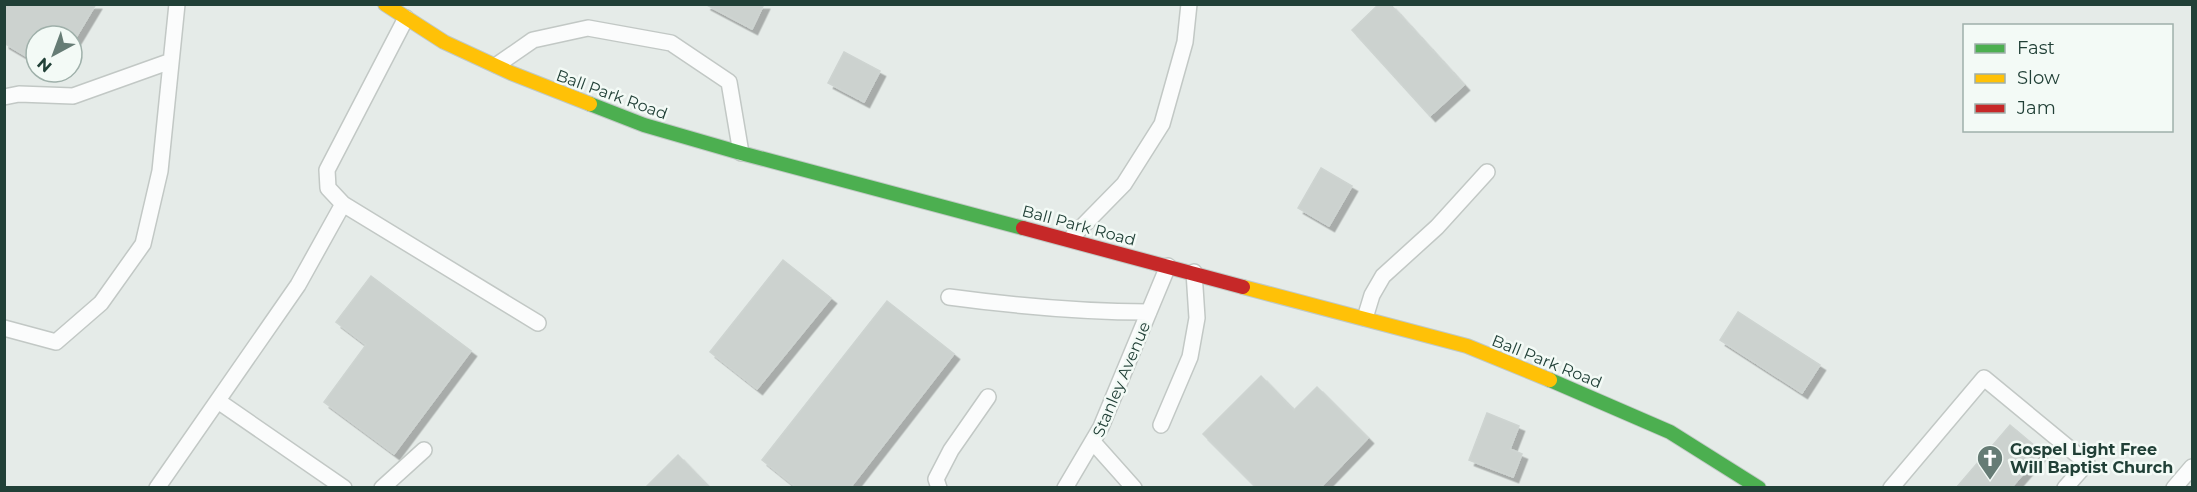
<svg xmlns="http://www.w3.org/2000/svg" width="2197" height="492" font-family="Montserrat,sans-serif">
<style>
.building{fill:#ccd2cf;stroke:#ced4d1;stroke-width:1.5;filter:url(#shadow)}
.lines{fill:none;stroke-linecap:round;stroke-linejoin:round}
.lane-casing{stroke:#c2c8c5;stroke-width:18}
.fast-casing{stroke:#c0c9c5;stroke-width:16}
.slow-casing{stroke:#c0c9c5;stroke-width:16}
.jam-casing{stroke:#c0c9c5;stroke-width:16}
.lane{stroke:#fbfcfc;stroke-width:15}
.fast{stroke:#4caf50;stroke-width:14}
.slow{stroke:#ffc107;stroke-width:14}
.jam{stroke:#c62828;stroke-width:14}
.labels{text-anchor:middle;stroke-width:5;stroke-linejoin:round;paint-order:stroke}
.street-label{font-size:16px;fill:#214037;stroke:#f3faf6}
.poi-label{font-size:16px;font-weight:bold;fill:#214037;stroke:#f3faf6;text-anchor:start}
</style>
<defs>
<filter id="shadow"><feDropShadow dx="5.5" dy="5.5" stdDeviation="0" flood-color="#0004"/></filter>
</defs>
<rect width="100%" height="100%" fill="#e5ebe8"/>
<path class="building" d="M4,4H96L72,44V36H36V62L4,43Z
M705,4H764L752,29Z
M1379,4H1390L1464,85L1430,116L1352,30Z
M844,52L880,71L864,102L828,83Z
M1321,168L1352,186L1329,226L1298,208Z
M783,260L831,298L757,389L710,352Z
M371,276L471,351L394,454L324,402L366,345L336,322Z
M887,301L954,354L850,488H797L762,460Z
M1738,312L1820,365L1802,393L1720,340Z
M1261,376L1294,410L1317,387L1368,438L1320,488H1257L1203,434Z
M1487,413L1519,426L1510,449L1522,454L1513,477L1469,460Z
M2010,425L2042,452L2011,488H1956Z
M678,455L710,488H645Z"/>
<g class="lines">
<g class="lane-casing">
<path id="lane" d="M497,65L533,40L588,28L671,43L729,82L741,153
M4,97L19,94L73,96L171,61
M343,204L538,323
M1070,239L1124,184L1162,124L1185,42L1189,4
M949,297C1016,306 1082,312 1149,312
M1365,318L1372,295L1383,276L1437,227L1487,172
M4,328L56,342L101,303L143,244L160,171L177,4
M218,401L344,488
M1161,425L1190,357L1197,318L1194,272
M1093,442L1134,488
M157,488L298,285L343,204L328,188L327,170L406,18
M382,488L424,450
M939,488L936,479L951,450L988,397
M1065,488L1101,427L1168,266
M1891,488L1984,378L2087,463L2065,488
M2174,488L2192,467"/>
</g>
<g class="fast-casing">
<path id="fast" d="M590,104L644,125L741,153L1023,228
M1550,380L1670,432L1759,488"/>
</g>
<g class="slow-casing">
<path id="slow" d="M385,4L444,42L511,73L590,104
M1243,287L1467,346L1550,380"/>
</g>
<g class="jam-casing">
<path id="jam" d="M1023,228L1243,287"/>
</g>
<use href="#lane" class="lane"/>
<use href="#fast" class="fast"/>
<use href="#slow" class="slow"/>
<use href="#jam" class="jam"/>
</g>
<defs>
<g id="church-pin" transform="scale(1.35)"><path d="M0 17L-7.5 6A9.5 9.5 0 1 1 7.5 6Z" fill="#667c75" stroke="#f3faf6"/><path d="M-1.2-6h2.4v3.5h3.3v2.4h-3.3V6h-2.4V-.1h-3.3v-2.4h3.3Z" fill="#fff"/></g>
</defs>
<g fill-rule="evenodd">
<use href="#church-pin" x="1990" y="458"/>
</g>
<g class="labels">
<g class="street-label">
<text transform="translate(612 94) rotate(20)" y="6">Ball Park Road</text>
<text transform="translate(1079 225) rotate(15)" y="6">Ball Park Road</text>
<text transform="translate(1547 361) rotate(22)" y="6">Ball Park Road</text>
<text transform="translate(1121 379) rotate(-67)" y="6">Stanley Avenue</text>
</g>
<g class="poi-label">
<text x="2010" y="455">Gospel Light Free<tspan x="2010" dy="18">Will Baptist Church</tspan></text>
</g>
</g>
<rect width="2197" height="492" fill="none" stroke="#214037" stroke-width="12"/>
<rect x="1963" y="24" width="210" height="108" fill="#f3faf6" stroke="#9fb0aa" stroke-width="1.5"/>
<rect x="1975" y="44" width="30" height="9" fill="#4caf50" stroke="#9fb0aa" stroke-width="1.5"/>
<text x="2017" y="54" font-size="18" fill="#214037">Fast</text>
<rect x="1975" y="74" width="30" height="9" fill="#ffc107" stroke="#9fb0aa" stroke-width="1.5"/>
<text x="2017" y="84" font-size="18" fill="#214037">Slow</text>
<rect x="1975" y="104" width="30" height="9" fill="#c62828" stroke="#9fb0aa" stroke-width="1.5"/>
<text x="2017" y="114" font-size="18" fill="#214037">Jam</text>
<g transform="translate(54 54) rotate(221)"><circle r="28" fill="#f3faf6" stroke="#9fb0aa" stroke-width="1.5"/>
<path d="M0-4.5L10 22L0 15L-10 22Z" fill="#667c75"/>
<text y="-9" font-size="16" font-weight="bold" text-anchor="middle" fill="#214037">N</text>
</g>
</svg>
